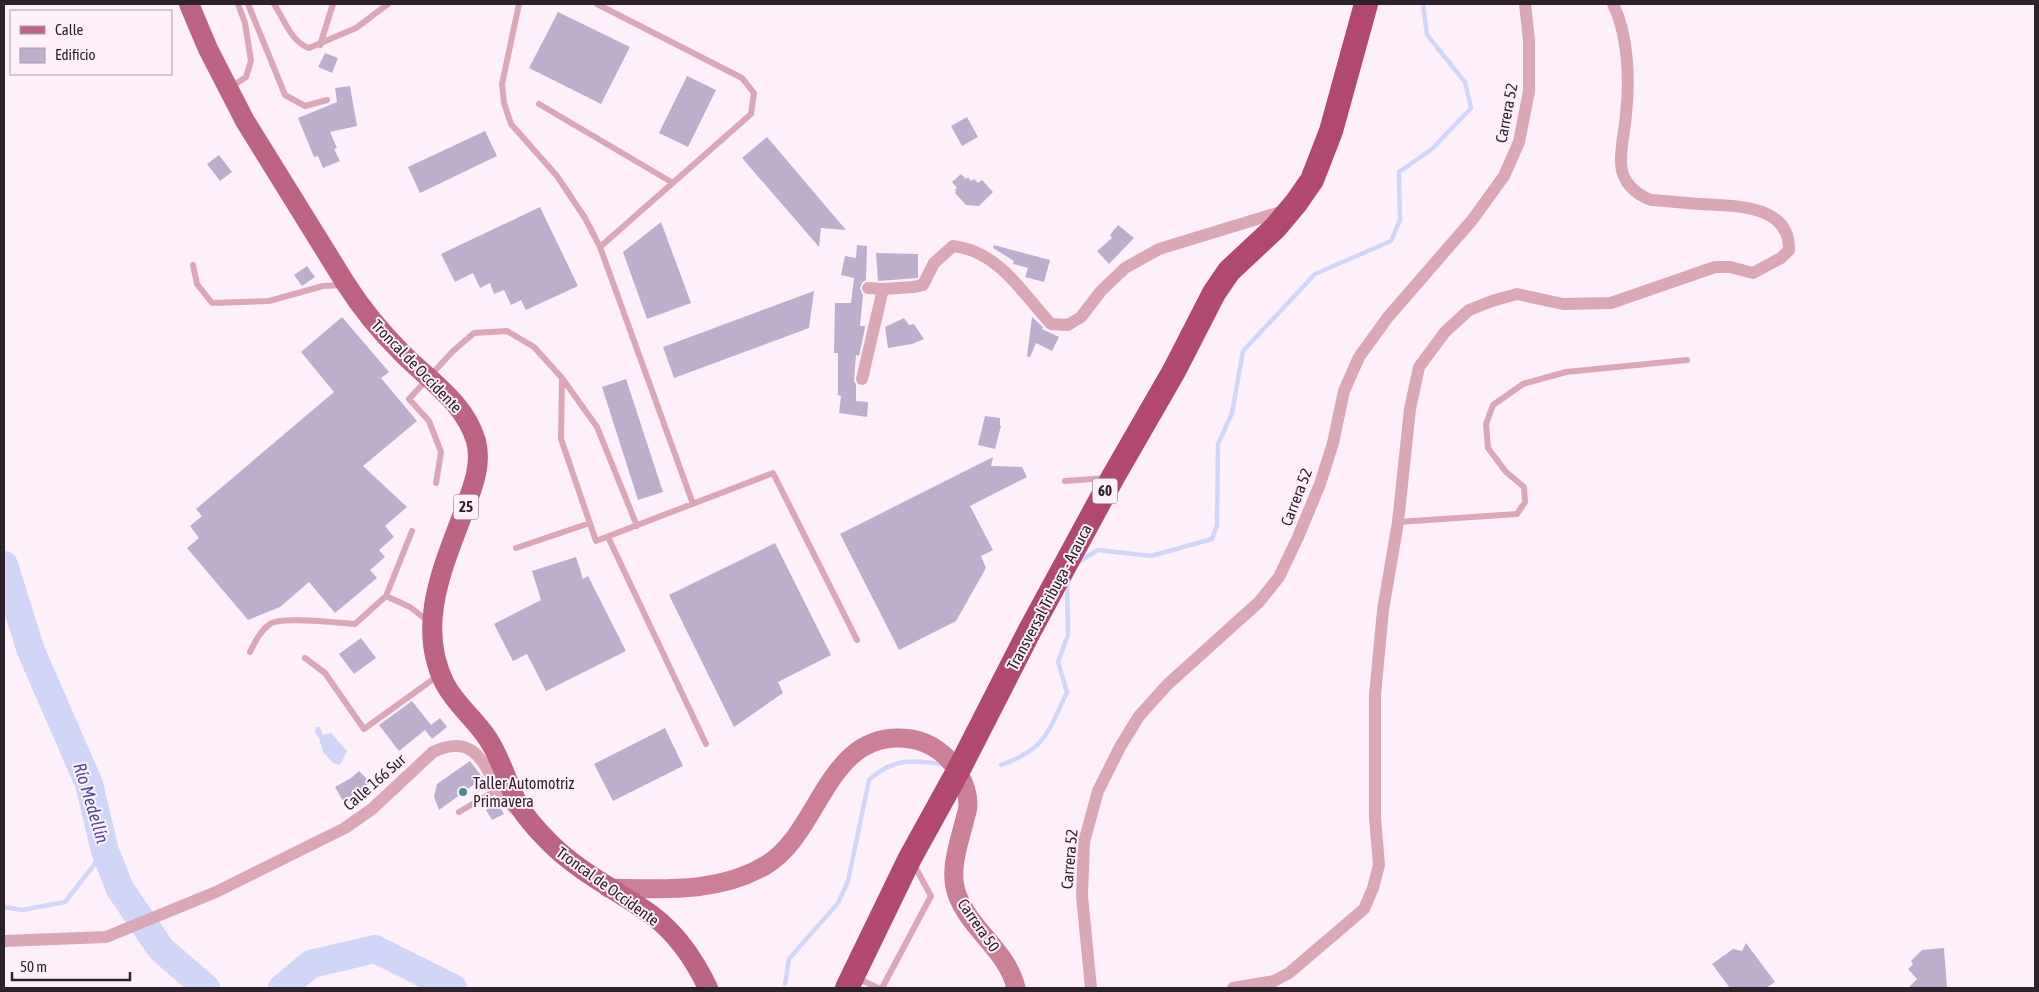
<svg xmlns="http://www.w3.org/2000/svg" width="2039" height="992" font-family="'Asap Condensed',sans-serif">
<style>
.water{fill:#d1d6f9}
.lines{fill:none;stroke-linecap:round;stroke-linejoin:round}
.stream{stroke:#d1d6f9;stroke-width:4.5}
.river{stroke:#d1d6f9;stroke-width:28}
.building{fill:#bdaece}
.lane{stroke:#dba7b7;stroke-width:6}
.street{stroke:#dba7b7;stroke-width:12}
.secondary{stroke:#cb8098;stroke-width:19}
.primary{stroke:#bd6383;stroke-width:20}
.highway{stroke:#b04870;stroke-width:24}
.poi-dot{fill:#438b8f;stroke:#fdf0fb;stroke-width:2}
.labels{text-anchor:middle;stroke-width:4;stroke-linejoin:round;paint-order:stroke}
.shield{fill:#fdf0fb;stroke:#6b6069;stroke-width:1}
.shield-label{font-size:15px;font-weight:bold;fill:#2d222b}
.street-label{font-size:16px;fill:#2d222b;stroke:#fdf0fb}
.poi-label{font-size:16px;fill:#2d222b;stroke:#fdf0fb;text-anchor:start}
.water-label{font-size:18px;font-style:italic;fill:#4b4d93;stroke:#fdf0fb}
</style>
<rect width="100%" height="100%" fill="#fdf0fb"/>
<path class="water" d="M316,727H320L323,735L331,733L347,751L340,765L333,763L323,752L319,738L315,733Z"/>
<g class="lines">
<path class="stream" d="M1077,563L1098,550L1151,556L1212,539L1217,525L1218,444L1232,413L1243,351L1315,274L1391,241L1400,220L1399,172L1432,149L1471,108L1465,82L1427,35L1423,4
M1001,765C1046,749 1048,732 1067,692L1058,662L1068,635L1067,584
M4,907L22,910L65,902L105,851
M785,984L789,959L838,903L848,881L869,780C893,757 914,760 944,764"/>
<path class="river" d="M4,565L31,651L89,784L105,851L120,889L161,949L206,988
M282,988L311,964L375,949L453,988"/>
</g>
<path class="building" d="M558,12L630,47L601,104L529,68Z
M325,53L338,58L332,73L318,67Z
M687,76L716,90L688,147L659,133Z
M350,86L357,126L330,132L337,148L334,149L340,161L323,168L318,156L314,157L298,118L337,102L335,88Z
M967,117L978,137L962,146L951,126Z
M485,131L497,156L420,193L408,167Z
M767,137L846,230L821,228L819,247L742,158Z
M219,155L232,172L220,181L207,164Z
M961,174L966,179L968,177L971,181L974,179L978,183L982,180L993,192L979,206L966,205L955,193L956,192L955,190L957,188L952,182Z
M540,207L578,286L526,310L521,300L511,305L504,290L494,294L490,283L480,288L473,273L455,282L441,254Z
M661,222L691,303L647,319L623,252Z
M1118,225L1134,238L1109,264L1097,251L1112,238L1110,235Z
M857,245L867,246L866,280L862,283L860,288L863,295L860,326H865L864,333L859,356L856,355L854,381L856,384V401L868,402L867,417L839,413L841,396L838,395V353H834L835,303H851L854,278L841,275L845,256L856,258Z
M994,245L1050,260L1044,282L1025,277L1028,268L1013,264L1014,261L993,248Z
M876,253L918,254V278L878,281Z
M307,266L315,277L302,286L294,275Z
M814,291L809,328L674,378L663,347Z
M342,317L389,372L381,378L417,421L363,466L407,507L385,526L394,537L379,550L385,557L370,570L377,578L335,613L309,582L280,607L248,620L187,548L199,538L190,526L202,516L196,509L334,392L301,352Z
M1032,317L1043,327L1042,329L1059,337L1052,351L1036,343L1030,357L1027,356Z
M904,318L909,325L914,324L924,339L912,344L888,348L885,327Z
M626,379L663,492L638,500L602,387Z
M985,416L1000,418V426H1001L995,449L978,445Z
M993,457L991,466L1022,467L1027,477L970,506L993,550L981,556L986,568L956,621L899,650L840,534Z
M775,543L831,655L778,682L783,693L734,727L669,595Z
M576,557L583,579L588,576L626,651L546,691L527,654L513,661L494,624L541,600L532,571Z
M361,638L376,658L354,674L339,654Z
M412,701L431,725L440,718L447,727L432,739L425,730L399,751L379,725Z
M665,728L683,766L613,801L594,764Z
M470,761L483,778L439,810L434,797L437,784Z
M359,771L371,783L343,801L335,787L351,778Z
M498,803L504,814L492,820L486,810Z
M1746,943L1775,982L1766,988H1730L1712,964L1733,949L1742,951Z
M1944,948L1947,988H1908L1917,979L1908,969L1913,964L1911,961L1922,950Z"/>
<g class="lines">
<path class="lane" d="M248,4L285,95L305,106L327,100
M274,4C284,19 291,42 309,48L356,28L388,4
M519,4L502,84L504,103L511,124L557,176L585,218L600,247L693,504
M597,4L742,78L754,93L751,114L600,247
M320,45L333,4
M231,87L246,77L251,61L245,23L238,4
M539,104L673,183
M193,265L197,284L212,303L269,301L323,286L343,285
M562,378L561,439L596,541L773,473L857,640
M1065,481L1106,478
M436,483L441,452L429,421L409,399L453,351L474,333L507,331L534,347L562,378L597,427L637,526
M1398,522L1517,514L1525,502L1524,487L1506,472L1488,448L1486,424L1493,405L1523,384L1566,372L1687,360
M608,537L706,744
M516,548L590,523
M386,596L412,531
M250,652C255,642 260,631 270,624C281,616 339,623 355,624L386,596L410,607L428,621
M305,658L325,673L364,729L439,675
M459,812L498,789
M857,978L878,988
M882,988L931,896L913,863"/>
<path class="street" d="M868,288L883,289
M862,379L883,289L913,287L923,285L934,263L953,246C999,251 1023,294 1051,324L1068,325L1081,317L1101,291L1125,268L1159,249L1287,210
M4,941L106,937L216,892L345,828L372,809L433,752C486,727 485,785 516,810
M1091,988L1082,896L1084,842L1098,791L1120,747L1139,716L1168,684L1259,602L1279,577L1298,537L1320,484L1333,443L1344,391L1359,357L1388,317L1473,219L1504,176L1519,142L1529,91V40L1525,4
M1233,988L1274,981L1289,973L1364,909L1373,888L1379,865L1375,818V695L1383,610L1398,522L1410,409L1419,367L1445,332L1469,310L1492,301L1517,294L1563,304L1611,303L1715,267H1730L1753,273L1781,258L1789,250C1790,204 1734,206 1701,204C1684,203 1668,201 1651,200C1635,194 1622,182 1621,164C1620,148 1625,130 1626,114C1630,80 1628,34 1613,4"/>
<path class="secondary" d="M608,888C661,889 718,894 766,865C821,833 827,726 911,739C930,742 949,755 958,773C964,782 968,794 968,805C968,811 965,817 964,823C958,846 948,873 958,897C972,931 1008,952 1016,988"/>
<path class="primary" d="M189,4L208,49L245,121L346,284C362,309 380,331 401,352C428,380 464,401 476,441C482,464 473,487 465,508C444,565 415,625 445,684C456,705 475,719 488,739C502,760 507,784 519,806C527,819 539,832 550,843C580,873 619,891 653,916C677,934 695,961 708,988"/>
<path class="highway" d="M847,988L910,858L958,771L1030,630L1113,477L1174,371L1214,293L1229,271L1275,228L1296,203L1312,180L1331,131L1366,4"/>
</g>
<circle class="poi-dot" cx="463" cy="792" r="5"/>
<g class="labels">
<g class="shield">
<rect x="1092.5" y="478.5" width="25" height="25" rx="4"/>
<rect x="453.5" y="494.5" width="25" height="25" rx="4"/>
</g>
<g class="shield-label">
<text x="1105" y="496">60</text>
<text x="466" y="512">25</text>
</g>
<g class="street-label">
<text transform="translate(1506 113) rotate(-79)" y="6">Carrera 52</text>
<text transform="translate(417 366) rotate(46)" y="6">Troncal de Occidente</text>
<text transform="translate(1296 497) rotate(-69)" y="6">Carrera 52</text>
<text transform="translate(1049 597) rotate(-62)" y="6">Transversal Tribuga - Arauca</text>
<text transform="translate(374 782) rotate(-41)" y="6">Calle 166 Sur</text>
<text transform="translate(1069 859) rotate(-85)" y="6">Carrera 52</text>
<text transform="translate(608 886) rotate(36)" y="6">Troncal de Occidente</text>
<text transform="translate(979 925) rotate(55)" y="6">Carrera 50</text>
</g>
<g class="poi-label">
<text x="473" y="789">Taller Automotriz<tspan x="473" dy="18">Primavera</tspan></text>
</g>
<g class="water-label">
<text transform="translate(91 803) rotate(73)" y="6">Río Medellín</text>
</g>
</g>
<rect width="2039" height="992" fill="none" stroke="#2d222b" stroke-width="10"/>
<rect x="10" y="10" width="162" height="65" fill="#fdf0fb" stroke="#aa9ea8"/>
<rect x="20" y="26" width="25" height="8" fill="#bd6383" stroke="#aa9ea8"/>
<text x="55" y="35" font-size="15" fill="#2d222b">Calle</text>
<rect x="20" y="48" width="25" height="15" fill="#bdaece" stroke="#aa9ea8"/>
<text x="55" y="60" font-size="15" fill="#2d222b">Edificio</text>
<path d="M12 972v8h118v-8" fill="none" stroke="#2d222b" stroke-width="2.5"/>
<text x="20" y="972" font-size="15" fill="#2d222b" stroke="#fdf0fb" stroke-width="4" paint-order="stroke">50 m</text>
</svg>
